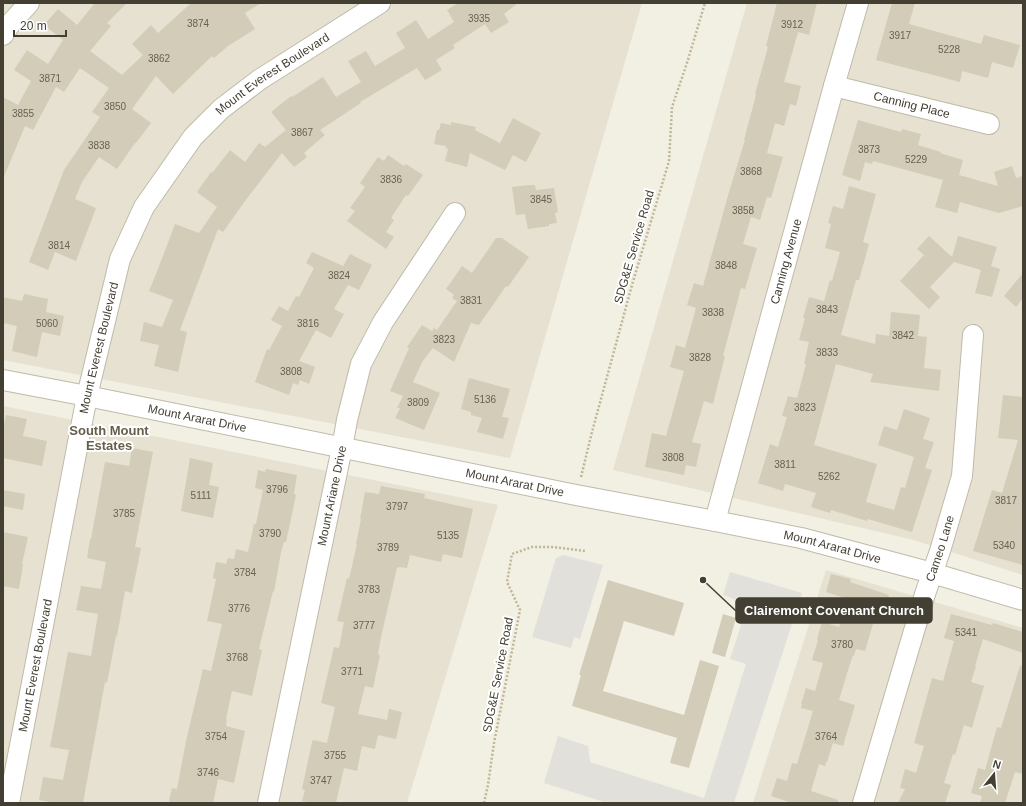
<svg xmlns="http://www.w3.org/2000/svg" width="1026" height="806" font-family="Helvetica,sans-serif">
<style>
.residential{fill:#e6e1d1}
.parking{fill:#e2e0db}
.building{fill:#d3ccb8}
.lines{fill:none;stroke-linecap:round;stroke-linejoin:round}
.minor-casing{stroke:#c0baa8;stroke-width:22}
.path{stroke:#bfb597;stroke-width:2.5;stroke-dasharray:2 2;stroke-linecap:butt}
.minor{stroke:#fff;stroke-width:20}
.labels{text-anchor:middle;stroke-width:4;stroke-linejoin:round;paint-order:stroke}
.number-label{font-size:10px;fill:#676254}
.street-label{font-size:12px;fill:#433f33;stroke:#fff}
.neighbourhood-label{font-size:13px;font-weight:bold;fill:#665e4a;stroke:#fff}
.leader{fill:none;stroke:#433f33;stroke-width:1.5}
.callout-dot{fill:#433f33;stroke:#fff;stroke-width:1.5}
.callout{fill:#433f33;stroke:#433f33;stroke-width:1.5}
.callout-label{font-size:13px;text-anchor:middle;font-weight:bold;fill:#fff}
</style>
<rect width="100%" height="100%" fill="#f2efe3"/>
<path class="residential" d="M3,3H642L510,458L3,360Z
M747,3H1023V575L914,540L613,470Z
M3,406L498,505L407,803H3Z
M826,570L1023,628V803H753Z"/>
<path class="parking" d="M563,555L603,565L580,639L574,637L571,648L532,637L556,558Z
M730,572L802,593L734,803H607L544,783L558,736L588,746L590,762L704,798L746,664L730,659L748,604L723,595Z"/>
<path class="building" d="M95,3H127L107,23L111,26L90,51L122,75L143,55L132,44L151,25L158,33L191,3H261L245,13L255,29L228,46L214,58L212,56L173,94L156,76L132,109L151,123L136,143H135L117,169L99,157L82,182L75,199L96,208L76,261L55,252L48,270L29,262L64,170L100,117L92,112L109,88L80,68L64,92L56,87L33,130L25,126L3,179V97L18,105L31,81L14,70L27,50L48,64L63,40L44,25L58,9L77,25Z
M458,3H518L504,14L509,22L491,33L485,24L453,45L455,48L436,60L442,70L425,80L417,68L360,102L361,103L320,130L325,135L304,153L307,157L294,167L282,153L248,197L223,232L218,229L180,330L187,332L178,372L154,366L159,345L140,341L144,322L162,327L173,300L149,291L158,269L175,224L199,233L217,207L197,192L211,172L212,173L230,150L245,162L259,143L265,147L286,130L271,112L291,96L292,97L323,77L336,97L361,82L348,61L366,51L375,66L405,48L396,33L416,20L428,39L454,22L447,10Z
M777,3H817L809,35L798,32L784,82L801,86L796,106L790,104L784,126L775,123L767,153L783,157L771,198L767,197L760,220L751,217L743,244L757,248L745,289L741,288L723,356H725L713,404L704,401L692,442L701,444L696,467L686,465L684,475L645,467L652,433L666,436L684,371L670,367L676,345L685,348L696,308L687,305L694,283L703,286L729,192L745,140H744L756,95L755,94L768,47L766,46Z
M892,3H915L909,24L981,44L984,35L1020,45L1013,68L992,62L988,78L962,71L960,82L876,60Z
M513,118L541,133L526,162L513,155L505,170L470,153L467,167L445,161L448,149L446,148V146L434,144L437,130H439L441,123L451,125V122L476,127L475,130L500,143Z
M858,120L901,132L902,129L921,134L918,145L941,152L940,153L963,160L959,175L998,186L994,172L1012,166L1016,178L1023,176V206L999,213L960,202L957,213L935,207L943,180L873,161L872,164L865,162L860,181L842,175Z
M388,155L404,166L406,164L423,175L408,196L406,195L391,218L394,220L386,232L394,237L386,249L347,221L355,211L350,208L365,187L360,183L378,157L384,161Z
M529,185H535L536,190L554,188L558,212L555,213L557,223L549,224V226L528,229L525,214L516,215L512,187Z
M849,186L876,194L863,242L869,244L859,280H856L841,335L875,344L876,334L889,336L891,312L920,315L918,336L927,337L924,368L941,370L939,391L870,382L873,374L836,364L814,445L877,464L866,502L894,510L901,487L905,488L914,457L878,445L884,426L897,430L904,409L930,418L923,439L934,442L925,468L932,470L912,532L868,519L867,521L831,510L830,513L811,507L816,493L785,484L783,491L758,483L770,444L778,447L787,417L782,416L788,396L797,398L806,364H804L809,342L799,340L805,318H803L809,297L824,301L830,280L832,281L840,252L825,248L831,224L828,223L833,206L843,209Z
M929,236L952,257L958,236L997,247L991,266L1000,269L992,297L975,293L981,270L954,262L930,287L940,297L929,309L900,281L924,255L917,249Z
M496,238H502L529,257L508,287L506,286L479,325L471,323L454,362L433,348L422,362L413,382L440,393L424,430L395,418L400,408H397L403,396L390,391L409,348L407,347L422,325L432,331L434,328L437,330L457,301L452,298L454,295L446,289L462,266L472,273Z
M312,252L343,266L350,254L372,265L359,290L348,285L334,309L344,314L331,338L316,330L299,361L315,367L309,384L300,380L298,385L293,383L289,395L255,382L267,349L269,350L282,326L271,320L279,306L288,311L296,296L299,297L314,268L306,263Z
M1023,273V298L1016,307L1004,296Z
M24,294L48,299L46,312L64,316L60,336L42,332L37,357L12,351L17,326L3,323V297L22,301Z
M469,378L510,389L502,417L509,418L503,439L477,432L482,418L471,415V412L461,409Z
M1003,395L1023,397V565L973,551L992,490L1002,493L1018,440L998,438Z
M6,415L27,419L23,436L47,441L42,466L3,458V430Z
M132,448L153,452L135,547L141,548L132,593L125,591L117,636H116L107,683L105,682L83,803H55L39,800L43,777L63,780L69,750L50,747L68,652L91,656L98,614L76,610L81,586L101,589L106,562L87,558L90,539H91L105,462L129,466Z
M190,458L213,463L209,485L219,487L213,518L181,511Z
M266,469L297,475L294,494L296,495L286,542H284L281,552L274,592L273,591L259,649L262,650L252,696L232,691L226,719H227L226,726L245,731L234,783L218,779L213,803H174L169,801L172,788L177,789L186,741L203,669L211,671L222,624L207,621L216,579L213,578L216,562L226,564L228,558L234,559L236,549L248,552L254,524H256L263,490L255,488L258,470L265,472Z
M381,486L425,494L424,498L473,509L462,558L443,554L441,562L410,555L407,568L398,567V568H397L381,637L378,654L380,655L373,688L365,686L358,714L387,720L389,709L402,712L396,739L378,735L375,749L362,746L357,771L344,768L336,803H312L302,801L305,790L302,789L312,742L313,740L327,743L335,707L321,703L334,647L339,648L344,622L337,621L347,578L349,579L357,544H356L361,519H360L365,492L379,494Z
M3,490L25,494L23,510L3,506Z
M3,532L28,537L22,564L23,565L19,589L3,586Z
M831,574L851,579L850,582L889,595L881,619L875,617L865,651L856,649L854,656L853,655L848,670L839,700L855,705L843,746L833,743L827,762H826L825,766L819,764L811,791L838,800V803H792L771,796L777,778L787,781L792,763L797,764L813,711L801,708L802,704H801L806,688L815,691L823,663L812,660L818,640L817,639L822,622L839,627L848,599L826,592Z
M608,580L684,603L674,636L624,621L603,691L684,715L700,660L719,666L689,768L670,763L677,738L572,706L581,675H579Z
M723,614L736,618L725,657L712,653Z
M951,614L992,625L993,623L1023,632V653L983,639L975,666H976L971,682L984,686L972,728L964,725L955,755L953,754L944,783L951,785L945,803H898L905,789L900,788L905,769L916,773L924,746L914,743L932,678L943,681L954,641L944,638Z
M1020,666H1023V774L1015,772L1005,803H980L982,796L971,793L978,768L985,770L997,727L1001,728Z"/>
<g class="lines">
<g class="minor-casing">
<g id="minor">
<path d="M3,35L11,23L29,3"/>
<path id="s1" d="M834,86L989,124"/>
<path id="s2" d="M3,380L87,396L576,495L715,521L801,538L932,573L1023,600"/>
<path id="s3" d="M715,521L834,86L858,3"/>
<path id="s4" d="M9,803L87,396L120,259L144,207L193,137L221,109L259,80L380,3"/>
<path id="s5" d="M268,803L342,448L347,420L361,364L383,322L455,213"/>
<path id="s6" d="M863,803L925,594L940,551L962,476L973,335"/>
</g>
</g>
<path class="path" d="M581,477L592,432L632,285L669,161L672,107L687,63L705,3
M484,803L488,785L494,743L520,610L507,582L512,554L532,547H554L585,551"/>
<use href="#minor" class="minor"/>
</g>
<g class="labels">
<g class="number-label">
<text x="479" y="22">3935</text>
<text x="198" y="27">3874</text>
<text x="792" y="28">3912</text>
<text x="900" y="39">3917</text>
<text x="949" y="53">5228</text>
<text x="159" y="62">3862</text>
<text x="50" y="82">3871</text>
<text x="115" y="110">3850</text>
<text x="23" y="117">3855</text>
<text x="302" y="136">3867</text>
<text x="99" y="149">3838</text>
<text x="869" y="153">3873</text>
<text x="916" y="163">5229</text>
<text x="751" y="175">3868</text>
<text x="391" y="183">3836</text>
<text x="541" y="203">3845</text>
<text x="743" y="214">3858</text>
<text x="59" y="249">3814</text>
<text x="726" y="269">3848</text>
<text x="339" y="279">3824</text>
<text x="471" y="304">3831</text>
<text x="827" y="313">3843</text>
<text x="713" y="316">3838</text>
<text x="47" y="327">5060</text>
<text x="308" y="327">3816</text>
<text x="903" y="339">3842</text>
<text x="444" y="343">3823</text>
<text x="827" y="356">3833</text>
<text x="700" y="361">3828</text>
<text x="291" y="375">3808</text>
<text x="485" y="403">5136</text>
<text x="418" y="406">3809</text>
<text x="805" y="411">3823</text>
<text x="673" y="461">3808</text>
<text x="785" y="468">3811</text>
<text x="829" y="480">5262</text>
<text x="277" y="493">3796</text>
<text x="201" y="499">5111</text>
<text x="1006" y="504">3817</text>
<text x="397" y="510">3797</text>
<text x="124" y="517">3785</text>
<text x="270" y="537">3790</text>
<text x="448" y="539">5135</text>
<text x="1004" y="549">5340</text>
<text x="388" y="551">3789</text>
<text x="245" y="576">3784</text>
<text x="369" y="593">3783</text>
<text x="239" y="612">3776</text>
<text x="364" y="629">3777</text>
<text x="966" y="636">5341</text>
<text x="842" y="648">3780</text>
<text x="237" y="661">3768</text>
<text x="352" y="675">3771</text>
<text x="216" y="740">3754</text>
<text x="826" y="740">3764</text>
<text x="335" y="759">3755</text>
<text x="208" y="776">3746</text>
<text x="321" y="784">3747</text>
</g>
<g class="street-label">
<text dy="4" stroke="none"><textPath href="#s4" startOffset="800">Mount Everest Boulevard</textPath></text>
<text dy="4" stroke="none"><textPath href="#s1" startOffset="80">Canning Place</textPath></text>
<text transform="translate(634 247) rotate(-74)" y="4">SDG&amp;E Service Road</text>
<text dy="4" stroke="none"><textPath href="#s3" startOffset="269">Canning Avenue</textPath></text>
<text dy="4" stroke="none"><textPath href="#s4" startOffset="464">Mount Everest Boulevard</textPath></text>
<text dy="4" stroke="none"><textPath href="#s2" startOffset="198">Mount Ararat Drive</textPath></text>
<text dy="4" stroke="none"><textPath href="#s2" startOffset="522">Mount Ararat Drive</textPath></text>
<text dy="4" stroke="none"><textPath href="#s5" startOffset="314">Mount Ariane Drive</textPath></text>
<text dy="4" stroke="none"><textPath href="#s2" startOffset="846">Mount Ararat Drive</textPath></text>
<text dy="4" stroke="none"><textPath href="#s6" startOffset="266">Cameo Lane</textPath></text>
<text dy="4" stroke="none"><textPath href="#s4" startOffset="140">Mount Everest Boulevard</textPath></text>
<text transform="translate(498 675) rotate(-79)" y="4">SDG&amp;E Service Road</text>
</g>
<g class="neighbourhood-label">
<text x="109" y="435">South Mount<tspan x="109" dy="15">Estates</tspan></text>
</g>
</g>
<path class="leader" d="M703 580L736 611"/>
<circle class="callout-dot" cx="703" cy="580" r="4"/>
<rect class="callout" x="736" y="598" width="196" height="25" rx="4"/>
<g class="callout-label">
<text x="834" y="615">Clairemont Covenant Church</text>
</g>
<rect width="1026" height="806" fill="none" stroke="#433f33" stroke-width="8"/>
<g transform="translate(994 774) rotate(17)" stroke="#ffffff" stroke-width="3" paint-order="stroke">
<path d="M0-3L7 15L0 10L-7 15Z" fill="#433f33"/>
<text y="-6" font-size="11" font-weight="bold" text-anchor="middle" fill="#433f33">N</text>
</g>
<path d="M14 30v6h52v-6" fill="none" stroke="#433f33" stroke-width="2"/>
<text x="20" y="30" font-size="12" fill="#433f33" stroke="#ffffff" stroke-width="3" paint-order="stroke">20 m</text>
</svg>
